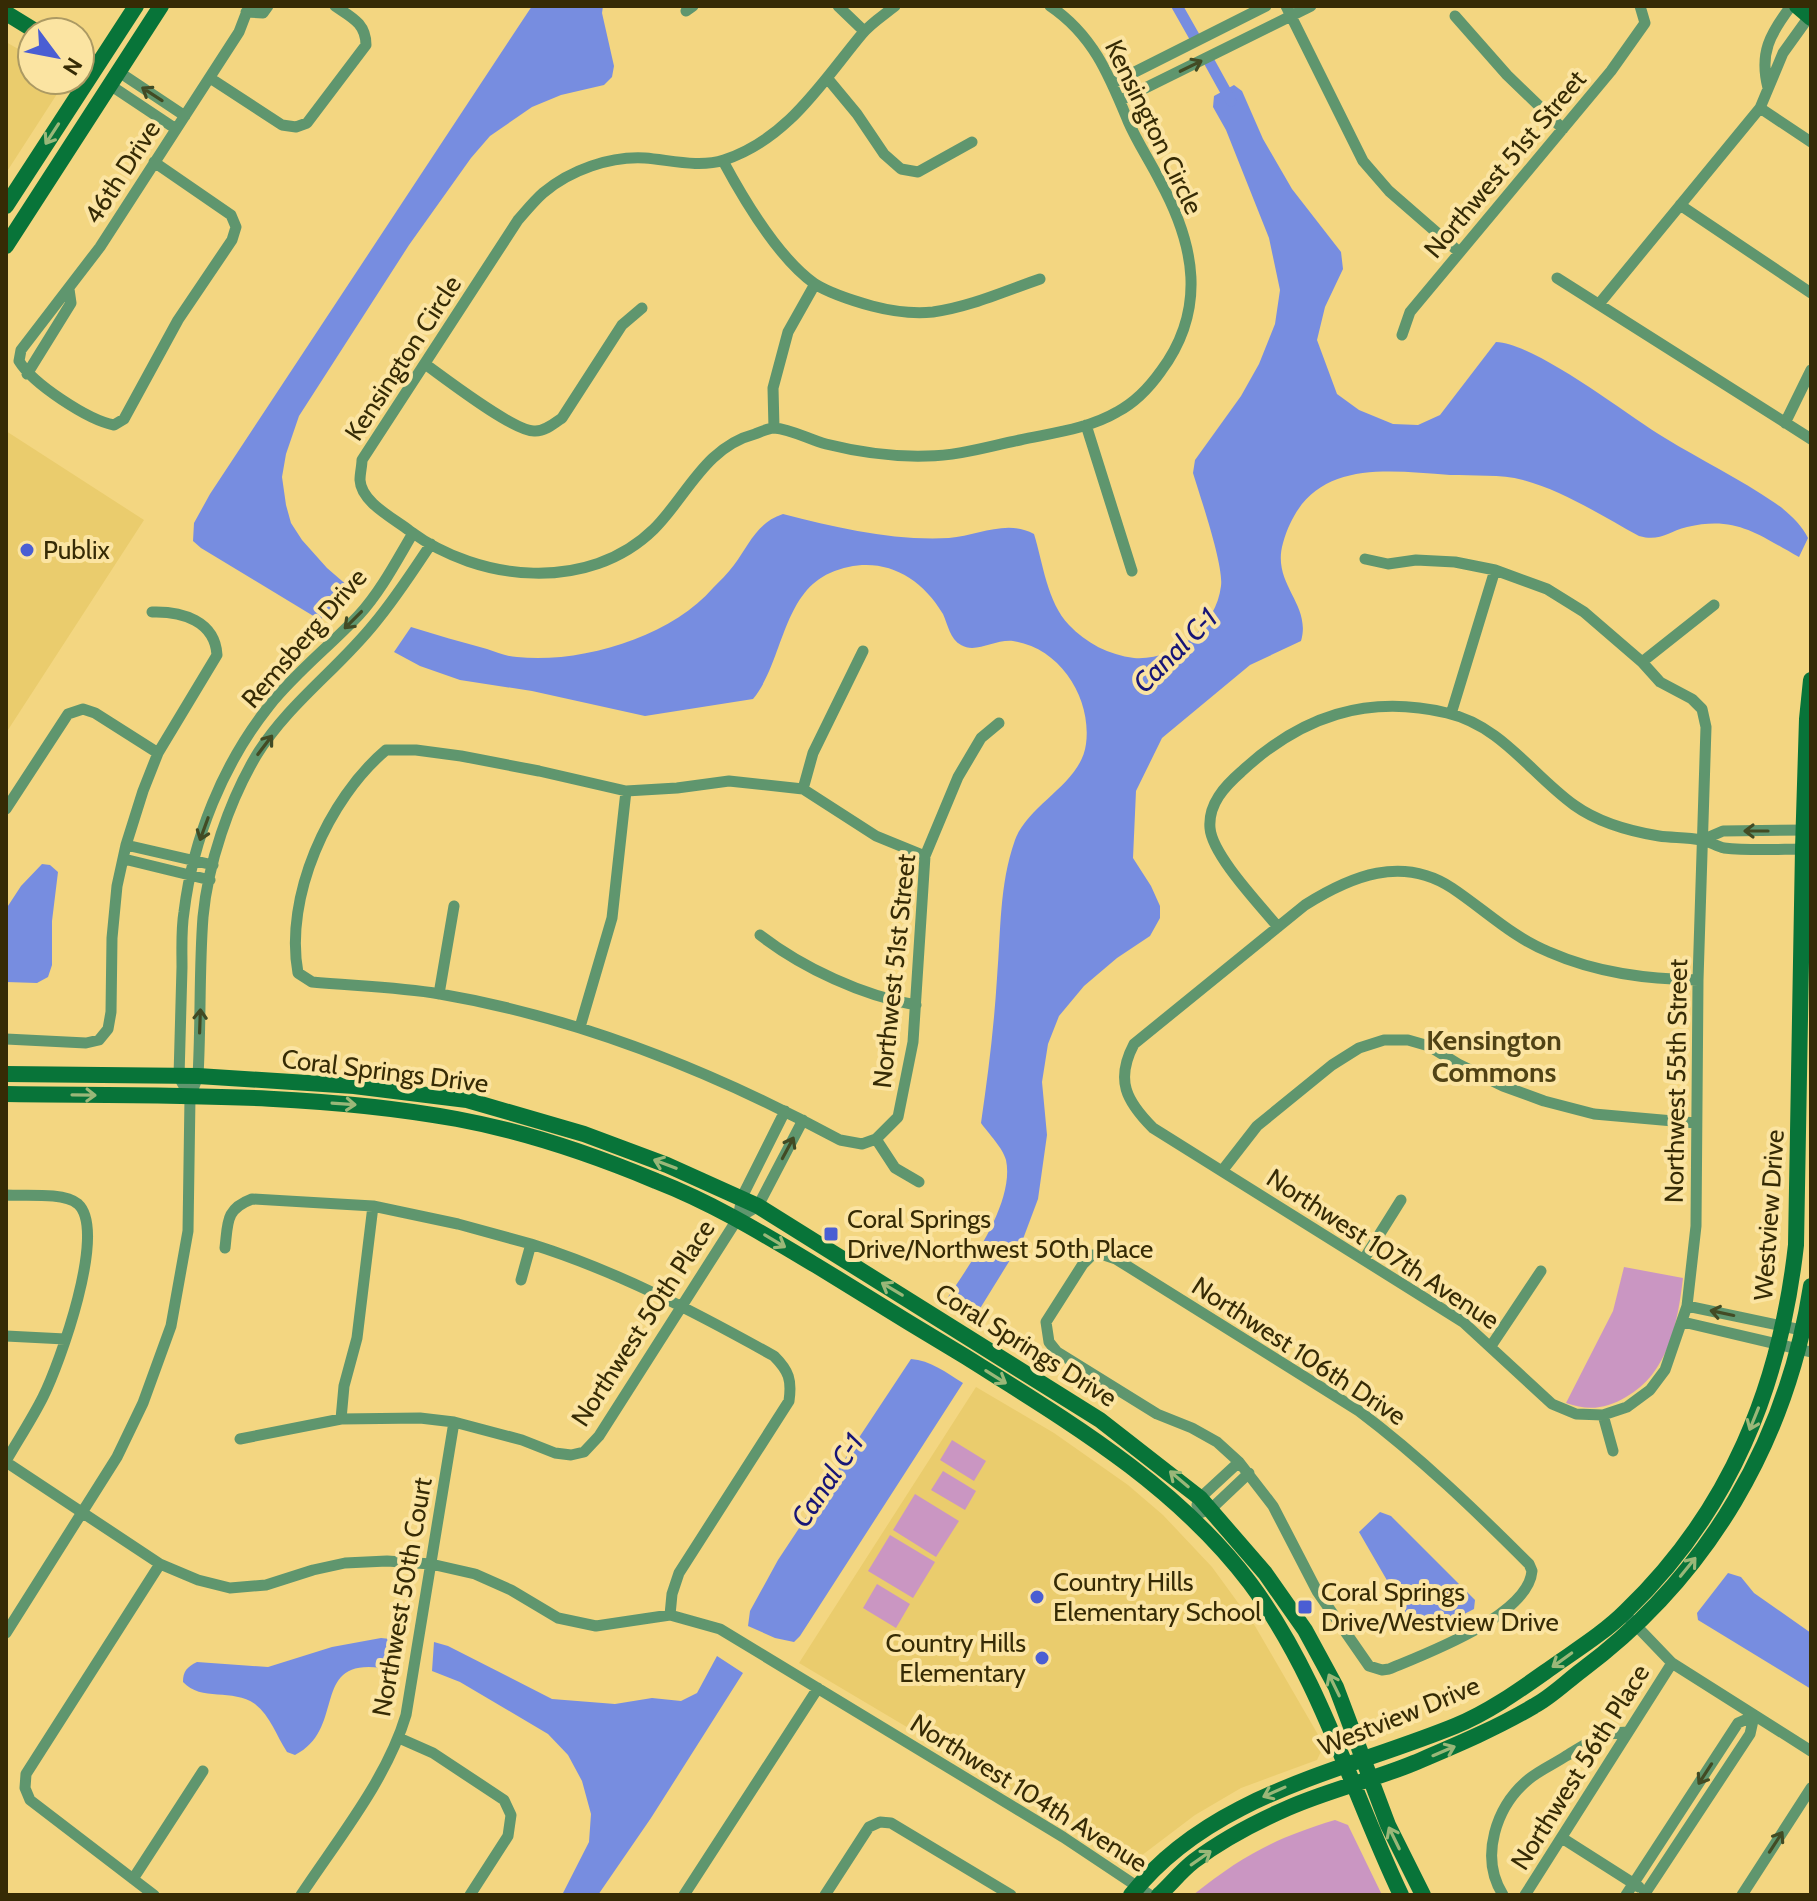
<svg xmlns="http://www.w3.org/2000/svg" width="1817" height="1901" font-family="Cabin,sans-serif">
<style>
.built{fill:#eacc6d}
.green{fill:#ca96c2}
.water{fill:#778de0}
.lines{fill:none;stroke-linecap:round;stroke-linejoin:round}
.canal{stroke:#778de0;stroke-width:11}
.street{stroke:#5f966e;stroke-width:11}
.secondary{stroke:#087439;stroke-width:16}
.oneway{stroke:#424b24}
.oneway2{stroke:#9ab778}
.poi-dot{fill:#4a5ed3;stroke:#fbe4a2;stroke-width:3}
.labels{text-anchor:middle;stroke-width:8;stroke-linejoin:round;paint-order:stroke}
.street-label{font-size:26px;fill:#362b05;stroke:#fbe4a2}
.poi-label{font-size:26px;fill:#362b05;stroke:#fbe4a2;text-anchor:start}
.water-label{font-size:28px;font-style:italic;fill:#171577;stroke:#fbe4a2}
.neighbourhood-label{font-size:28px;font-weight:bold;fill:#514315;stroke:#fbe4a2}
</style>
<rect width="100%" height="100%" fill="#f3d681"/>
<path class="built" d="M6,42L32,57V80H66L6,173Z
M6,431L144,520L6,733Z
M976,1387L1054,1433L1128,1485L1163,1515L1212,1567L1255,1626L1324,1745L1317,1760L1241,1788L1195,1815L1129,1865L986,1774L799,1663Z"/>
<path class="green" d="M1624,1267L1683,1278C1678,1322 1668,1374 1626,1397C1606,1409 1588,1411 1566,1403L1613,1311Z
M952,1440L986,1461L974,1481L940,1460Z
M943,1471L976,1491L965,1510L931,1490Z
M915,1494L959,1521L936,1557L893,1530Z
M890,1535L935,1562L913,1598L868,1571Z
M877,1584L910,1604L896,1628L863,1608Z
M1335,1820L1348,1825L1382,1895H1193C1242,1856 1275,1838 1335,1820Z"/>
<path class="water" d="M532,6H603L602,13L614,66L612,77L604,85L561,95L532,107L490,136L471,158L409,245L299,416L286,454L282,477L286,505L291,523L302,540L327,568L349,587L320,620L201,548L193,541L194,523L210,494Z
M1234,85L1242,91L1263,139L1292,189L1341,252L1343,269L1325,307L1317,340L1337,394L1359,410L1393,424L1418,425L1440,415L1496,342C1537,344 1625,414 1665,438C1701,460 1740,479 1775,503C1787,511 1802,525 1808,538L1799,557C1759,535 1736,515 1687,527C1667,532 1660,542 1639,536C1602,516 1564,491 1523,480C1501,474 1473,476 1450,475C1380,470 1307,459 1283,543C1271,584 1312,604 1301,641L1250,665L1162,738L1136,791L1133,858L1151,886L1160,906V918L1150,936L1117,958L1084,986L1059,1016L1048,1044L1042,1082L1047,1135L1038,1199L1023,1239L976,1315L955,1307L948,1297C970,1264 1015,1202 1006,1160C1003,1148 988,1133 981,1123C988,1075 994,1027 997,978C1001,932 999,885 1015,840C1029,803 1081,784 1086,744C1092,699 1061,648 1013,641C995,639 976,654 961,645C950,639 948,625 943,614C918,572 876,553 830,573C782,594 783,663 753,699L645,716L532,691L460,680L420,666L394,652L411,627C436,635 462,642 487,649C497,652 507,657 517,657C580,664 671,637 713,588C720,581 728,573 734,565C749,545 756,523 783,514C838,528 893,541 949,538C978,536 1006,519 1034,534C1043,563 1047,602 1069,625C1086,643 1109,655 1134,658C1175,661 1216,627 1221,586C1224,566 1200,496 1193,473L1195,460L1241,396L1259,364L1275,324L1280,290L1269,238L1226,130L1213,107L1214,96Z
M42,864L50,865L58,872L52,921V965L48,977L37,983L6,982V909L21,886Z
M911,1359C930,1360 947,1373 963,1383L800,1636L794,1642L775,1638L748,1626L750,1611L778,1560Z
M1380,1512L1391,1516L1475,1600L1474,1609L1427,1633L1414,1627L1359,1532Z
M1728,1573L1741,1577L1754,1593L1811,1633V1689L1698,1620L1697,1613Z
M381,1638L400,1640L393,1670C305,1651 350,1727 295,1755L287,1752C276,1735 271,1717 255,1704C233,1688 201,1702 183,1682C183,1671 187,1667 197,1662L268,1667L332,1647Z
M434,1642L448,1646L552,1699L615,1704L652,1698L681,1701L697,1693L717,1656L743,1673L651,1818L598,1895H562L589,1842L591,1814L582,1781L568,1755L548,1734L460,1682L432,1671Z"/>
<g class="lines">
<path class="canal" d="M1177,6L1194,36
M1210,63L1231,101"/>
<path class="street" d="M838,6L864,31
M895,6C884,15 871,23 862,34C822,82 788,139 724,160C699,168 670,160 645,158C610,156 570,170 543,193C534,201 526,211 518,220L362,460C362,466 360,473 360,480C361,502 393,518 410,531C479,582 589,593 654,529C687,496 705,447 755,434C760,432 769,428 774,428C791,429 810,440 826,444C858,452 894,457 927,456C958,456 990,446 1020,440C1052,433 1088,429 1117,412C1136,402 1149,388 1161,371C1207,309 1195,245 1160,181C1150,161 1137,142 1128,121C1109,75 1093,35 1050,6
M1286,6L1363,161L1389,191L1459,252
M686,11L693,6
M246,12L263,13L268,6
M1455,16L1507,75L1563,129
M119,72L185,116
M210,78L282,125L296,127L307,123L366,45C366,23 351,17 335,6
M828,79L857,114L884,154L901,169L918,172L972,142
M1113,83L1266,6
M110,85L176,129
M1768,88C1759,53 1770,34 1791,6
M1121,100L1311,6
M1760,108L1811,142
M723,161C744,200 778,258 815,284C831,294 854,301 872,306C891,311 913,314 933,312C970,307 1005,291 1040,279
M154,162L231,215L236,227L232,240L178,320L124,419L114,425C88,420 33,384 19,361L21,350L100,247L239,32L249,6
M1680,205L1811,293
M1557,278L1811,439
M1599,304L1760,108L1783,53L1811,14
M1402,335L1410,312L1611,71L1645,23L1640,6
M425,364C446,379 513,431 534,431C544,432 555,423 562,418L622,325L642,308
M27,374L71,303L69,289
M1785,423L1811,370
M1086,425L1132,571
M774,428L773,388L788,332L815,284
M1365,559L1388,564L1416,560L1455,562L1495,570L1547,589L1584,612L1642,662L1660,682L1692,699L1702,709L1706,727L1698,980L1696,1226L1687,1306L1665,1370L1650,1390L1627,1407L1603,1415L1576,1414L1552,1404L1463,1322L1153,1128C1126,1101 1115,1080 1134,1044L1305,905C1351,876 1402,855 1452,888C1485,910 1512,937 1549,952C1597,973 1646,979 1698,980
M1642,662L1714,605
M1451,714L1495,570
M803,789L813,753L863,651
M6,809L68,714L83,709L95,713L158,753
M1702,840L1723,831L1808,830
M126,845L213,865
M925,856L876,836L803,789L729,781L677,788L626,791L539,771L461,756L416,750H386C328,799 284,897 298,973L312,982C355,986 398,987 440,994C581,1018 714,1072 840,1140L862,1144L876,1139L898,1117L913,1042L925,856L958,777L981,738L999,723
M124,859L210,880
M1278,927C1260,905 1212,855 1210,828C1208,804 1225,786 1241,772C1301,716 1367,694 1447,713C1502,726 1531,774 1574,805C1599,823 1628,831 1659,836C1672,838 1687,837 1701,840C1709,841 1716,846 1724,848C1751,851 1781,849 1809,849
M760,935C803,968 863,996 916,1005
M439,994L454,906
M580,1027L612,918L626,791
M6,1039L86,1043L99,1040L108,1029L111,1012L112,938L117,886L126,845L143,791L158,753L217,655C215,621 182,611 152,612
M190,1097L179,1077C180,1040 181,1003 182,967C182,949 181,930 184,912C193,838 223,764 269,706C296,672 330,646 359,615C381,591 397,560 413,533
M876,1139L895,1168L919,1182
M1222,1171L1257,1126L1332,1065L1359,1048L1384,1040H1408L1429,1046L1458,1064L1503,1086L1544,1101L1594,1114L1696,1123
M6,1195C24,1196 64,1192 78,1204C108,1231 59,1365 43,1397C32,1419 18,1440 6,1461
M738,1218L758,1206L803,1120
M531,1244C617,1271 695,1312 774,1356C789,1371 792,1380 789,1401L679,1573L672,1594L670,1615
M225,1248C228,1223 225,1209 252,1199L373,1206L458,1224L531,1244L521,1280
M1092,1255H1104L1116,1259L1359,1411C1420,1457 1475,1510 1529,1564L1532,1571C1528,1616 1425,1654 1389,1669L1382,1670L1369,1666L1317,1591L1273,1506L1239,1462L1217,1442L1192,1428L1157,1414L1057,1352L1049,1342L1046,1322L1083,1264Z
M1364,1259L1401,1200
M1687,1306L1811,1332
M1683,1322L1811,1352
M6,1336L65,1339
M1491,1346L1541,1271
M1603,1415L1613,1451
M341,1419L344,1386L357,1338L373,1206
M240,1439L341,1419L420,1418L454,1422L522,1440L555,1453L571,1455L584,1452L599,1436L738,1218L742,1197L785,1111
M6,1462L160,1564L198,1580L230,1588L266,1585L313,1570L345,1563L387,1561L431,1564L475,1574L511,1590L558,1618L596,1626L670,1615L720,1629L1063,1837L1150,1895
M1197,1505L1200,1498L1239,1462
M1191,1516L1211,1509L1249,1473
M1624,1613L1672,1663L1811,1751
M6,1633L117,1457L143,1403L171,1326L188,1231L190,1097L198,1076C201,1023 199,970 203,917C208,863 229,802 256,756C288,704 337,670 374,624C395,599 413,571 431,544
M399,1738L433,1753L504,1800L511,1815L508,1836L470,1895
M1562,1838L1639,1887
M133,1879L203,1771
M154,1895L30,1800L25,1788L26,1774L160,1564
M301,1895C338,1839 387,1779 406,1715L454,1422
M684,1895L818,1688
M825,1895L869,1827L880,1822L891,1823L1011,1895
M1503,1895C1479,1857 1496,1806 1529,1779C1540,1770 1554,1764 1566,1756C1590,1742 1599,1733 1628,1732
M1525,1895L1672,1663
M1626,1895L1738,1723L1754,1716
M1644,1895L1750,1734L1754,1716
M1742,1895L1811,1788"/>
<path class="secondary" d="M1797,6L1811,18
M6,13L37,32
M6,206L136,6
M6,246L161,6
M6,1074L198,1076L354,1086L467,1100L584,1134L667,1165L758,1206L1100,1420L1200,1498L1265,1573L1305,1630L1336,1687L1388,1825L1423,1895
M6,1094C155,1096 310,1092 457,1119C522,1131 596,1156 656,1181C713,1203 765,1235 817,1266C867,1297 916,1327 966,1357C1069,1422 1175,1484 1250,1583C1320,1677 1351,1790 1401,1895
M1131,1895C1211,1794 1342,1772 1455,1726C1492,1711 1525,1686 1558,1663C1581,1647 1606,1631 1626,1611C1730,1511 1780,1387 1796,1245L1803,849L1807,719L1811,680
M1159,1895C1171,1884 1181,1871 1194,1861C1222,1840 1256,1822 1288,1808C1329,1790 1373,1780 1414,1763C1454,1746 1495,1729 1534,1706C1551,1697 1566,1682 1582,1670C1708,1576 1787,1441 1811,1286"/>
</g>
<defs><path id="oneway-shaft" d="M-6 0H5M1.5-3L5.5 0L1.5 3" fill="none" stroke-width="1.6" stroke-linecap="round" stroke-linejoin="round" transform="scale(2)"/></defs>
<g class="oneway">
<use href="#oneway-shaft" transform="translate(1191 66) rotate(-26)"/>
<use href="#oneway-shaft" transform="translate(152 94) rotate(-147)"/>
<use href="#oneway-shaft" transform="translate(353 620) rotate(135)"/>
<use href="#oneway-shaft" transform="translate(265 745) rotate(-53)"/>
<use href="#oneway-shaft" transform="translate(204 829) rotate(110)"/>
<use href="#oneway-shaft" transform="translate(1756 831) rotate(180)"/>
<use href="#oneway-shaft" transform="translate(200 1021) rotate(-88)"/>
<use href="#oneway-shaft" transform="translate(788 1148) rotate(-62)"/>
<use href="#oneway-shaft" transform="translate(1722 1313) rotate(-168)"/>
<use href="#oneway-shaft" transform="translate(1705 1774) rotate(123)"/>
<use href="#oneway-shaft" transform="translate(1776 1842) rotate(-57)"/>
</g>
<g class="oneway2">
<use href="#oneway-shaft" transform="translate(52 134) rotate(123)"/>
<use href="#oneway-shaft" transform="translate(84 1095) rotate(1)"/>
<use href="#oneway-shaft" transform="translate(344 1104) rotate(4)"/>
<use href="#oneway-shaft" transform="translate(665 1164) rotate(-159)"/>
<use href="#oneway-shaft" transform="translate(775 1241) rotate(31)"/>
<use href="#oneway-shaft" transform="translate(892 1289) rotate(-149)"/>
<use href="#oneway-shaft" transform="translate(996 1377) rotate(32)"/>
<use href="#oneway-shaft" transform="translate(1754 1419) rotate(112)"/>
<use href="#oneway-shaft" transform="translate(1179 1479) rotate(-140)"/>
<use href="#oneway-shaft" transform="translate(1688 1567) rotate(-51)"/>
<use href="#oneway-shaft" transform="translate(1562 1660) rotate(144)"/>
<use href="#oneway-shaft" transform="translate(1334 1685) rotate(-116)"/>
<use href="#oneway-shaft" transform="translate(1444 1751) rotate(-23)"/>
<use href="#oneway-shaft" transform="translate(1274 1792) rotate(156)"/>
<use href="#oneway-shaft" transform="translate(1394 1838) rotate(-116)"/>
<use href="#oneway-shaft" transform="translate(1201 1858) rotate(-35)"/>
</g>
<g class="poi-dot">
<circle cx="27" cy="550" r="8"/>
<rect x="823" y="1226" width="16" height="16" rx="4"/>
<circle cx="1037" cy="1597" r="8"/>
<rect x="1297" y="1599" width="16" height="16" rx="4"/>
<circle cx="1042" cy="1658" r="8"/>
</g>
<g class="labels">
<g class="street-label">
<text transform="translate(1154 127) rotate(64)" y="9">Kensington Circle</text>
<text transform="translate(1505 164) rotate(-50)" y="9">Northwest 51st Street</text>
<text transform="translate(122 172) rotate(-57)" y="9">46th Drive</text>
<text transform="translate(403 358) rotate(-57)" y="9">Kensington Circle</text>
<text transform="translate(304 638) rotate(-49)" y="9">Remsberg Drive</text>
<text transform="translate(894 971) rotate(-84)" y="9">Northwest 51st Street</text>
<text transform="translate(385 1071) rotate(7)" y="9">Coral Springs Drive</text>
<text transform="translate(1676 1081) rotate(-89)" y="9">Northwest 55th Street</text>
<text transform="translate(1769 1215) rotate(-86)" y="9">Westview Drive</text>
<text transform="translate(1383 1249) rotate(33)" y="9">Northwest 107th Avenue</text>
<text transform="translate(643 1323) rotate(-57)" y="9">Northwest 50th Place</text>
<text transform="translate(1026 1345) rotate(32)" y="9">Coral Springs Drive</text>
<text transform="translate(1299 1351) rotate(33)" y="9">Northwest 106th Drive</text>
<text transform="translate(402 1597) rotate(-80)" y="9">Northwest 50th Court</text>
<text transform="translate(1399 1716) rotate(-22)" y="9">Westview Drive</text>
<text transform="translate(1580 1767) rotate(-58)" y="9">Northwest 56th Place</text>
<text transform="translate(1029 1793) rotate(32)" y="9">Northwest 104th Avenue</text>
</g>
<g class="poi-label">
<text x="43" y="559">Publix</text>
<text x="847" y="1228">Coral Springs<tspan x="847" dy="30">Drive/Northwest 50th Place</tspan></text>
<text x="1053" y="1591">Country Hills<tspan x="1053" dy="30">Elementary School</tspan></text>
<text x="1321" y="1601">Coral Springs<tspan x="1321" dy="30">Drive/Westview Drive</tspan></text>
<text x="1026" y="1652" text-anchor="end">Country Hills<tspan x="1026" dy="30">Elementary</tspan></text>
</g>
<g class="water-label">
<text transform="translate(1175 650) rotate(-45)" y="10">Canal C-1</text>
<text transform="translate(827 1480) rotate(-56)" y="10">Canal C-1</text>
</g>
<g class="neighbourhood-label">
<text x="1494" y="1050">Kensington<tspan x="1494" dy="32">Commons</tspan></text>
</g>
</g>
<rect width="1817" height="1901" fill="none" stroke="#362b05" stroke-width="16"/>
<g transform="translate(56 56) rotate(122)"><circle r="38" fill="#fbe4a2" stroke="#ac9a63" stroke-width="2"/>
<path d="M0-6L14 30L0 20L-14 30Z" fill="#4a5ed3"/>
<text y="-12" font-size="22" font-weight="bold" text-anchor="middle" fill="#362b05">N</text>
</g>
</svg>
